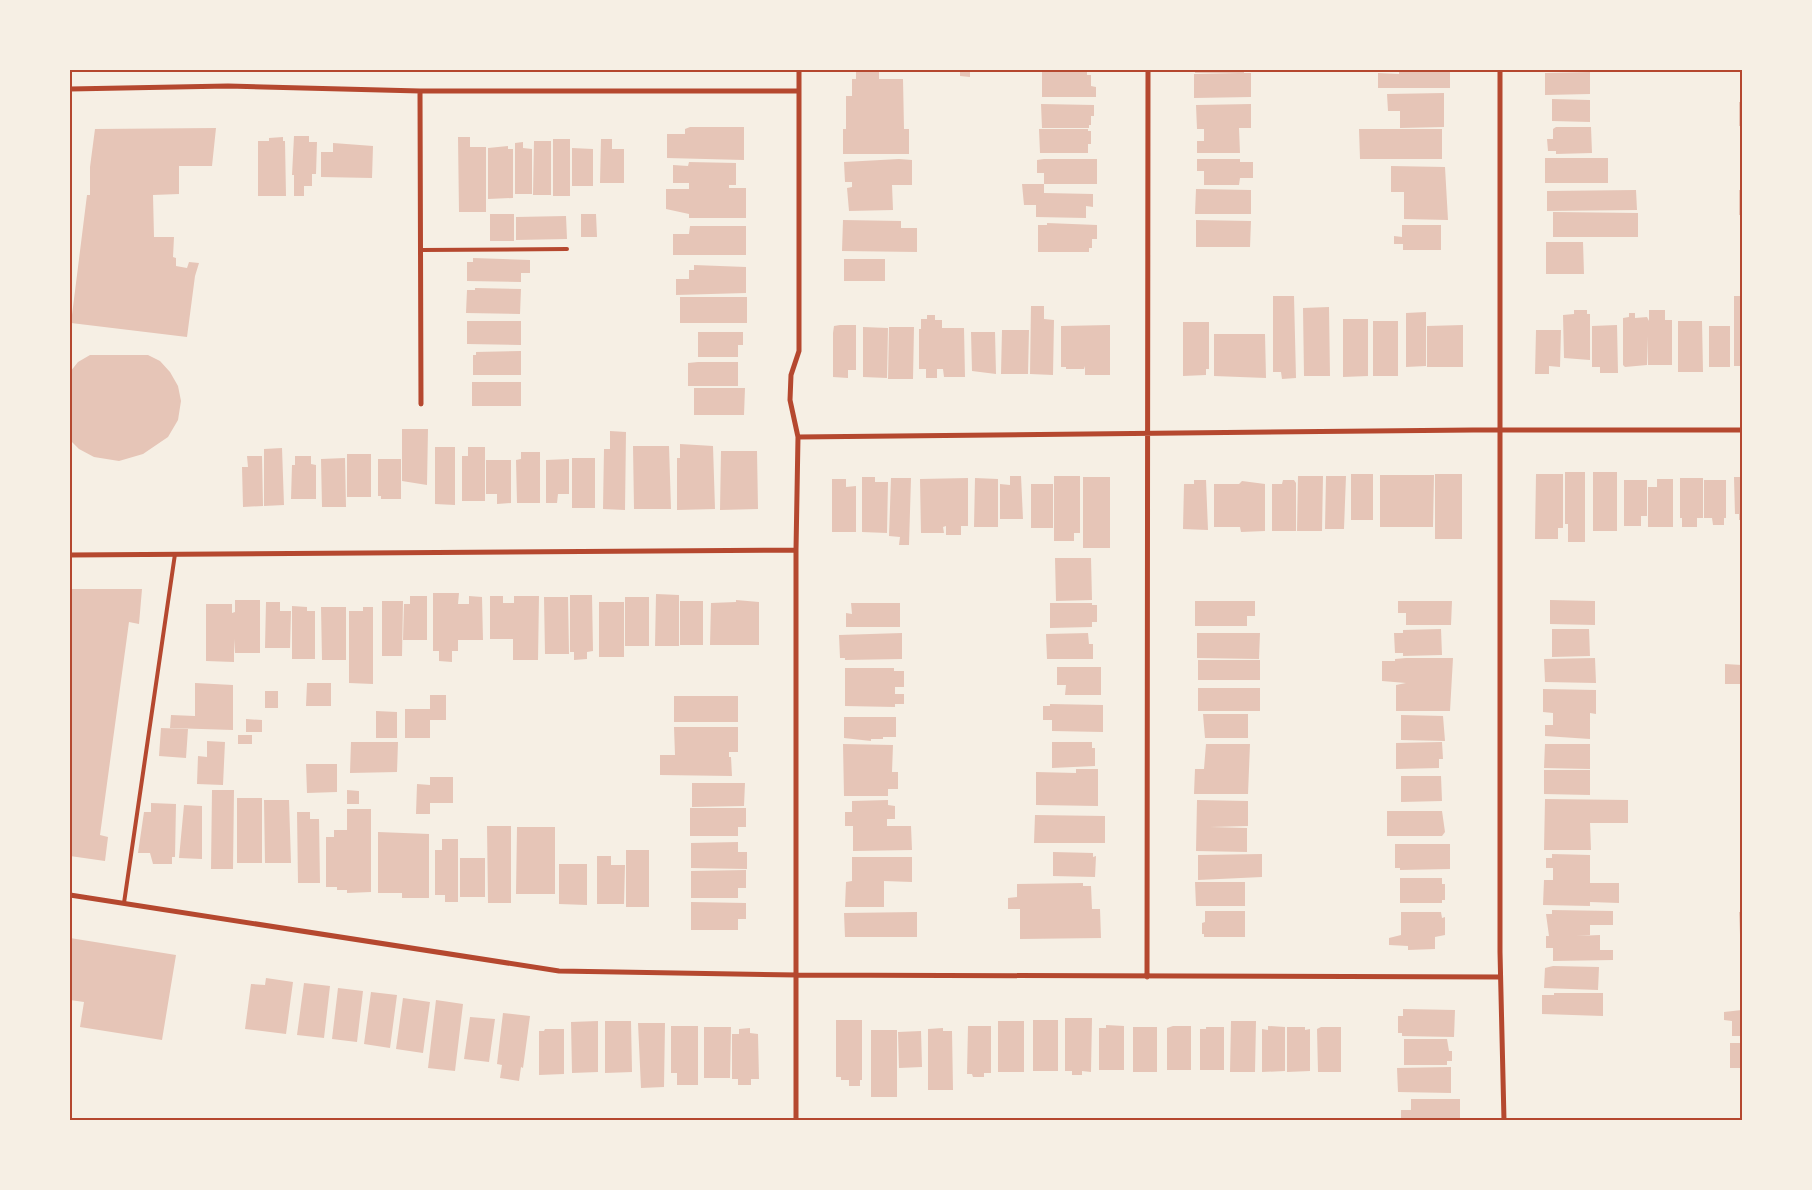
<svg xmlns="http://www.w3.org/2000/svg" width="1812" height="1190" font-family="'PT Sans',sans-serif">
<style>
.building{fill:#e6c5b7}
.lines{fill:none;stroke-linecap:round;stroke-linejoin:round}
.service{stroke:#b5482f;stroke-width:4}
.minor{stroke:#b5482f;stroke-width:5}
.neatline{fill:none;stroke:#b5482f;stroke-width:2}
</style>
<rect width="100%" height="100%" fill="#f6efe4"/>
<path class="building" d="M856,70H879V79H903L904,129H909V154H843V129H846V96H852V79H856Z
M960,70H970V77L960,76Z
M1042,70H1087V75H1091V86L1096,87V97H1042Z
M1195,70H1244V73H1251V97L1194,98V74H1238L1195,73Z
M1399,70H1450V88H1378V73L1399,74Z
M1590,72V94L1545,95V73Z
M1444,93V127L1400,128V111H1388L1387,94Z
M1552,99L1590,100V122L1552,121Z
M1739,102H1742V126H1739Z
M1041,104L1094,105V116H1091V125H1089V128H1042Z
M1251,104V128H1239L1240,153H1197V141H1204V129H1197L1196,105Z
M690,127H744V160L667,158V134H685V129Z
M1556,127H1591L1592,153L1556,154V151H1548L1547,139H1553V129Z
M216,128L212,166H179V194L153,195L154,237H174L173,257L176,258V266L187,268L189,262L199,263L195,276L187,337L71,323L87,195H90V167L95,129Z
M1039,129H1088V131H1091V144H1088V153H1040Z
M1359,129H1442V159H1360Z
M294,136H309V142H317L316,174H312V186H304V196H294V175H292Z
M283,137V141H285L286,196H258V141H269V138Z
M458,137H470V147H486V212H459Z
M553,139H570V196H553Z
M601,139H612V149H624V183H600Z
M534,141H551V195H533Z
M523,142V148L532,149V194H515V143Z
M333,143L373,146L372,178L321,177V152H333Z
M508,146V149H513V198L488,199V148Z
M572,148L593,149V186H572Z
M1545,158H1608V183H1545Z
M899,159L912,160V185H892L893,210L849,211L847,188L852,187V182H845L844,162Z
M1044,159H1097V184H1044V173H1037V160Z
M1197,159H1240V162H1253V178H1240L1239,185H1204V171H1197Z
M689,162L736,163V185H729V188H746V218H689V214L666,209V189H689V183H673V165L688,166Z
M1391,166L1445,167L1448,220L1404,219V192H1391Z
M1022,184H1044V193L1093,194V207L1086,206V218L1036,217V205H1024Z
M1196,189L1251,190V214H1195Z
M1636,190L1637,210L1547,211V191Z
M1739,190H1742V215H1739Z
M1553,212L1638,213V237H1553Z
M490,214H514V241H490Z
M581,214H596L597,237H581Z
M566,216L567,239L516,240V217Z
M843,220L901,221V228H917V252L842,251Z
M1196,220L1251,221L1250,247H1196Z
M1047,223L1097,225V239H1092V248H1089V252H1038V225H1047Z
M1402,225H1441V250H1403V244H1394V236L1402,237Z
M690,226H746V255H673V234H689Z
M1546,242H1583L1584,274H1546Z
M473,258L530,260V273H521V282L467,281V262H473Z
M844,259H885V281H844Z
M694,265L746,267V293L676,295V279H689V270H694Z
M475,288L521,289L520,314L466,313L467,290H475Z
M1273,296H1294L1296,378L1282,379L1281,372H1273Z
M1734,296H1742V366H1734Z
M680,297H747V323H680Z
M1031,306H1044V319L1054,320L1053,375L1030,374Z
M1329,307L1330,376H1304L1303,308Z
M1574,310H1587V314H1590V360L1564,358L1563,315L1574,314Z
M1649,310H1665V320H1672V365H1648L1647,336V365L1625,367L1623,365V318L1629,317V313H1635V318L1647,317L1649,321Z
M1426,312V366L1406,367V313Z
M927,315H935V320H942V328H964L965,377H944L943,369H937V378H926V369H919V329H921V319H927Z
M1343,319H1368V376L1343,377Z
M467,321H521V345L467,344Z
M1373,321H1398V376H1373Z
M1678,321H1702L1703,372H1678Z
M1183,322H1209V369H1206V375L1183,376Z
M840,325H856V370H848V378L833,377V333L834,326Z
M1110,325V375H1085V366L1084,369H1066V367H1061V326Z
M1463,325V367H1427V326Z
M1617,325L1618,373H1600V367H1592V326Z
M1709,326H1730V367H1709Z
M863,327L888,328L887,378L863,377Z
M889,327H914L913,379H888Z
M1002,330H1029L1028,374H1001Z
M1536,330H1561L1560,367L1549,366V374H1535Z
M698,332H743V345H738V357H698Z
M971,332H995L996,374L972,371Z
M1214,334H1265L1266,378L1214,376Z
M521,351V375H473V355H476V352Z
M90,355H148L160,361L170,372L178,386L181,401L178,420L168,437L143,454L119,461L94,457L79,449L70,440V372L78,362Z
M698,362H738V386H688V363Z
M472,382H521V406H472Z
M694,388H745L744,415H694Z
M402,429H428L427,485L402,481Z
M610,431L626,432L625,510L603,509L604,449H610Z
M680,444L713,446L715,509L677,510V458H680Z
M633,446H669L671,509H634Z
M435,447H455V505L435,504Z
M468,447H485V501H462V456H468Z
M282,448L284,505L264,506V449Z
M721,451H757L758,509L720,510Z
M521,452H540V503H517L516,460L521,459Z
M347,454H371V497H347Z
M247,456H262L263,506L243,507L242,467H248Z
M295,456H311V464L316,465V499H291L292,465H295Z
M345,458L346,507H322L321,459Z
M572,458H595V508H572Z
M378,459H401V499H381V496H378Z
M569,459V494H558L557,503H546V460Z
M486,460H511V503L497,504V494H486Z
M1565,472H1585V542H1568V524H1565Z
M1593,472H1617V531H1593Z
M1351,474H1373V520H1351Z
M1435,474H1462V539H1435Z
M1536,474H1563V528H1558V539H1535Z
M1380,475H1434L1433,527H1380Z
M1010,476H1021L1023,519H1000V484L1010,485Z
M1054,476H1080V533H1074V541H1054Z
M1298,476H1323L1322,531H1297Z
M1326,476H1346L1344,529H1325Z
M862,477H875V482H888L887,533L862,532Z
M1083,477H1110V548H1083Z
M1734,477H1742V520H1739V514H1735Z
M891,478H911L909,545H899L900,537L889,536Z
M968,478V526H961V535H946V526L943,527L944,533H921L920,479Z
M975,478L998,479V527H974Z
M1680,478H1703V518H1697V527H1682V518H1680Z
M832,479H846V487L856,486V532H832Z
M1657,479H1673V527H1648V487H1657Z
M1194,480H1206L1208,530L1183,529L1184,484H1194Z
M1283,480H1294L1296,483V531H1272V484H1282Z
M1624,480H1647V516H1641V526H1624Z
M1704,480H1726V518H1724V525H1713L1712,518H1704Z
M1242,481L1265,484V531L1241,532L1240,527H1214V484H1239Z
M1031,484H1053V528H1031Z
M1055,558H1091L1092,600L1056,601Z
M72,589H142L139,624L129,622L100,835L108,837L105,861L70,856V605Z
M433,593H459L458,604H469V596L482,597L483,640H458V651H452V662L439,661V651H433Z
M656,594L679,595V646H655Z
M570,595H592L593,651L587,652V659L574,660V652H570Z
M410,596H427V640H403L404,604H410Z
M490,596H503V603H514V596H539L538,660H513V639H490Z
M544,597H568L569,654H545Z
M625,597H649V646H625Z
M235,600H260V653H235L234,639V662L206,661V604H232V613L235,612Z
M736,600L759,602V645H710L711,603L736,602Z
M1550,600L1595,601V625L1550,624Z
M382,601H403L402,656H382Z
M680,601H703V645H680Z
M1195,601H1255V616H1247V626H1195Z
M1398,601H1452L1451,625H1406V613H1398Z
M266,602H280V611H291L290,648H265Z
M599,602H624V657H599Z
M851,603H900V627H846V613L852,614Z
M1050,603H1092V605H1097V622H1092V627L1050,628Z
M292,606L307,607V611H315V659H292Z
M321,607H346V660H322Z
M363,607H373V684L349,683V611H363Z
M1441,629L1442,655L1403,656V653H1395L1394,633H1403V630Z
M1552,629H1589L1590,656L1552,657Z
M902,633V659L845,660V658H840L839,635Z
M1088,633L1089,644H1093V659H1047L1046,634Z
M1197,633H1260L1259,659L1197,658Z
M1406,658H1453L1450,711H1396V685L1406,683L1382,681V661H1395V659Z
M1595,658L1596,683L1545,682L1544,659Z
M1198,660H1260V680H1198Z
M1725,664L1742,665V684H1725Z
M1057,667H1101V695H1065L1066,685H1057Z
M845,668H894V671H904V687H895V694H904V704H895V707L845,706Z
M195,683L233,685V730L170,728L171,715L195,716Z
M307,683H331V706H306Z
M1198,688H1260V711H1198Z
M1543,689L1596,690V714L1590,713V739L1545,736V725H1553V713L1543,712Z
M265,691H278V708H265Z
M430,695H446V720H430V738H405V709H430Z
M674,696H738V722H674Z
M1050,704L1103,705V732L1052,731V720H1043V706H1050Z
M376,711L397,712V738H376Z
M1203,714H1248V738H1205Z
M1401,715L1443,716L1445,741L1401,740Z
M844,717H896V737H883V739H871V741L844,738Z
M246,719L262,720V732H246Z
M674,727H738V752H729V757H731L732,776L660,775V755H675Z
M161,728L188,729L186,758L159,756Z
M238,735H252V744H238Z
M207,741L225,742L223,785L197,784L198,756L207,757Z
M351,742H398L397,772L350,773Z
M1052,742H1092V748H1095V766L1052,768Z
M1442,742L1443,759H1439V768L1396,769V743Z
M843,744L893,745L892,772H898V789H888V796H844Z
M1206,744H1250L1248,794H1194L1195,769H1204Z
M1545,744H1590V769L1544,768Z
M306,764H337V792L307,793Z
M1076,769H1098V806L1036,805V772L1076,773Z
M1544,770H1590V795L1544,794Z
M1401,776H1441L1442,801L1401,802Z
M430,777H453V803H430V814H416L417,784L430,785Z
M692,783H745L744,806L692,807Z
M212,790H234L233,869H211Z
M347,790L359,791V804H347Z
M237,798H262V863H237Z
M1545,799L1628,800V823H1590L1591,850H1544Z
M264,800H289L291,863H265Z
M888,800V805L895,806V819H887V826H911L912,850L853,851V826H845V812H852V801Z
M1197,800L1248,801V826L1210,827L1247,828V852L1196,851Z
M151,803L176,804L175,857H172V864H153L150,853H138L144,812H151Z
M184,805L202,806V859L179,858Z
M690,808H746V827H738V836H690Z
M347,809H371V892L347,893V890H337V887H326V837H334V830H347Z
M1387,811H1442L1445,832L1442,836H1387Z
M297,812H310V819H319L320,883H298Z
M1035,815L1105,816V843H1034Z
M487,826H511V903H488Z
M517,827H555V894H516Z
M378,832L429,834V898H402V893H378Z
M442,839H458V902H445V895H435V850H442Z
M738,842V852H747V869L691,868V843Z
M1395,844H1450V869L1400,870V868H1395Z
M626,850H649V907H626Z
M1053,852L1093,853V857L1096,856L1095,877L1053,876Z
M1262,854V877L1198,880V855Z
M1552,854L1590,855V883H1619V903L1590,902V906L1543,905L1544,880H1553V868H1546V858H1552Z
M597,856H611V865H625L624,904H597Z
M852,857H912V882L884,881V907H845L846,882L852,881Z
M460,858H485V897H460Z
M559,864H587V905L559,904Z
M746,870V888H738V898H691V871Z
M1400,878H1442V884H1445V900H1442V903H1400Z
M1195,882H1245V906H1196Z
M1083,883V886H1091L1092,909H1100L1101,938L1020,939V909H1008V898L1017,897V884Z
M691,902L746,903V919H738V930H691Z
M1552,910L1613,911V925H1590V935L1576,936L1600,935V950H1613V960L1553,961V948H1546V936H1549L1546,914H1552Z
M1205,911H1245V937H1204V934H1202V923L1205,922Z
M917,912V937H845L844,913Z
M1401,912H1441L1442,918L1445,917V935L1435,937V949L1408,950V946L1389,945V938L1401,935Z
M1739,912H1742V935H1740Z
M70,938L176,955L162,1040L80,1027L84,1002L70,1000Z
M1553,966L1599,967L1598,990L1544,988L1545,968Z
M266,978L293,982L286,1034L245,1029L251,984L265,985Z
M304,983L330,986L324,1038L297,1035Z
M338,988L363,991L357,1042L332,1039Z
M371,992L397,995L390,1048L364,1044Z
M1554,993H1603V1016L1542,1014V995H1554Z
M403,998L430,1002L423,1053L396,1049Z
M436,1000L463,1004L455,1071L428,1068Z
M1403,1009L1455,1010L1454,1037L1402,1036V1033H1398V1016H1403Z
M1742,1010V1036H1732V1021L1724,1020V1012Z
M503,1013L530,1016L523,1068L521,1067L519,1081L500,1078L502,1065L497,1064Z
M470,1017L495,1019L489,1062L464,1059Z
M1065,1018H1092L1091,1072L1082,1071V1075H1072V1071H1065Z
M836,1020H862V1080H860V1086H849V1080H841V1077H836Z
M1033,1020H1058V1071H1033Z
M598,1021V1072L572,1073L571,1022Z
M605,1021H631L632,1072L605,1073Z
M998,1021H1024V1072H998Z
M1231,1021H1256L1255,1072H1230Z
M638,1023H665L664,1087L641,1088Z
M1106,1025L1124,1026V1070H1099V1028H1106Z
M671,1026H698V1085H677V1073H671Z
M968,1026H991V1073H984V1077H973L972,1074H967Z
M1173,1026H1191V1070H1167V1028Z
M1268,1026L1285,1027V1071L1262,1072V1029L1268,1030Z
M704,1027H731L730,1078H704Z
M1133,1027H1157V1072H1133Z
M1206,1027H1224V1070H1200V1029H1206Z
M1287,1027H1305V1030L1310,1029V1071L1287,1072Z
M1321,1027H1341V1072H1318L1317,1029Z
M750,1028V1033L758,1034L759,1079H751V1085H738V1079H732V1034H739V1029Z
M943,1028V1031H952L953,1090H928V1029Z
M545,1029H564V1074L539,1075V1031H544Z
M871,1030H897V1097H871Z
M921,1031L922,1067L899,1068L898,1032Z
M1404,1039H1447L1449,1051H1452V1061H1447V1065H1404Z
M1730,1043H1742V1068H1730Z
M1451,1067V1093L1398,1092L1397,1068Z
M1411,1099H1460V1120H1401V1110H1411Z"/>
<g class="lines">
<path class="service" d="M421,250L567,249
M124,903L175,554"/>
<path class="minor" d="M1500,70V952L1504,1120
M70,89L228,86L420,91H798
M420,91L421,404
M798,437L1473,430H1742
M70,555L796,550
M70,895L559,971L797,975L1500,977
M1147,977L1148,70
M796,1120V550L798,437L790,400L791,375L799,351V70"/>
</g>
<rect width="1812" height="1190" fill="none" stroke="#f6efe4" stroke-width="142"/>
<rect x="71" y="71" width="1670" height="1048" class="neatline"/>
</svg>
